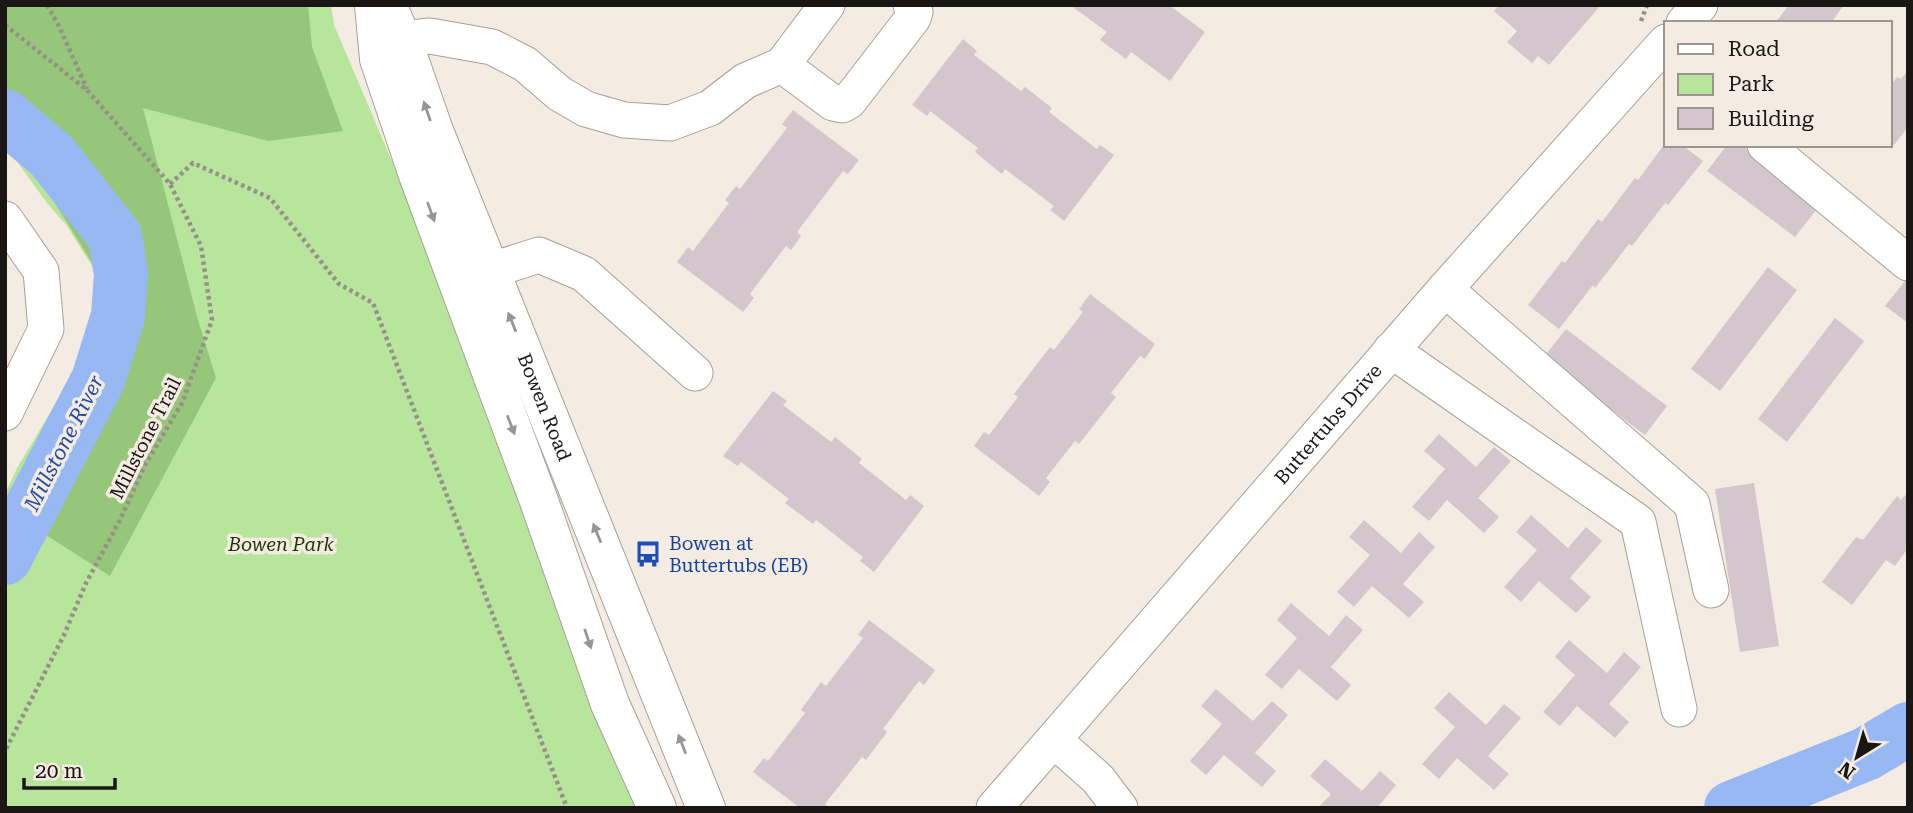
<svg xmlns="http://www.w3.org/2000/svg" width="1913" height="813" font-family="'Roboto Serif',serif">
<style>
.green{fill:#b7e59c}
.forest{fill:#96c679}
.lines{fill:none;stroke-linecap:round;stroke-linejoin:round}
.river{stroke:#97b8f3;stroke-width:54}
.building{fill:#d3c7cd}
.minor-casing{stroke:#a79f97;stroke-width:37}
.major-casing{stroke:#a79f97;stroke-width:40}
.path{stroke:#969089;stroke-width:4.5;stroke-dasharray:3.5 3.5;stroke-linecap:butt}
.minor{stroke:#fff;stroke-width:35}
.major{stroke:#fff;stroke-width:38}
.oneway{fill:#989695}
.labels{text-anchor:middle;stroke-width:7;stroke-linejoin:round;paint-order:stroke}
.street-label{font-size:19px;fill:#191613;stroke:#f4ebe2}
.transit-label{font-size:19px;fill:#164399;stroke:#f4ebe2;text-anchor:start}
.park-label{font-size:19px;font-style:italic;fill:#1a3800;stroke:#f4ebe2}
.water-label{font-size:21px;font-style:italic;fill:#214ca1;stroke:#f4ebe2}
</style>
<rect width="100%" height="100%" fill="#f4ebe2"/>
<path class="green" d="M5,5H331L334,25L457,314L649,808H5V494L17,468L87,351L104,310L92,266L67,226L47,203L5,145Z"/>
<path class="forest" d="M5,5H308L312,47L343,131L268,141L143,108L198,320L216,378L110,576L46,535L54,424L108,289L5,122Z"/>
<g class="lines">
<path class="river" d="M5,116L52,156L115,236L121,274L118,316L98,380L5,558
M1731,808L1866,754L1908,729"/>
</g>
<path class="building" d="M1070,5H1169L1205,32L1170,81L1131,52L1126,59L1100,40L1107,32Z
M1499,5H1601L1549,65L1538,56L1532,63L1507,42L1517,31L1494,11Z
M1789,5H1844L1831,23H1775Z
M963,39L977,51L974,55L1021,91L1025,87L1052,108L1049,112L1097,149L1100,145L1114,155L1064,221L1050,210L1054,206L1005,169L1002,174L975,152L978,148L930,111L927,116L912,105Z
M1908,70V127L1894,145L1890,142V86L1897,77L1901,79Z
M793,110L859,160L848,174L843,171L797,232L801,236L791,250L786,246L750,294L754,298L743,312L677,262L688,247L693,251L729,203L725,200L736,186L740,189L787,128L782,124Z
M1666,142V145H1682L1703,161L1668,205L1665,203L1632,246L1629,244L1595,288L1593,285L1559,329L1528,305L1562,261L1565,263L1598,219L1602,222L1635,178L1638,180Z
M1727,145H1741L1820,205L1795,237L1707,171Z
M1768,267L1797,290L1720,391L1691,369Z
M1908,277V323L1885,306Z
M1090,294L1155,344L1145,359L1140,356L1111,393L1116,397L1079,444L1075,441L1046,478L1050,482L1039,496L974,446L984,432L989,435L1018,397L1014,394L1050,347L1054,350L1083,312L1079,309Z
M1835,318L1864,341L1787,442L1758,419Z
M1566,329L1667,406L1645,435L1543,358Z
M773,391L787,401L783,405L831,442L835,437L862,459L859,463L906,500L910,495L924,506L874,572L860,561L863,557L816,520L813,524L785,503L789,499L741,462L738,466L723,456Z
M1439,434L1476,467L1494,447L1511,461L1478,498L1499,517L1484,533L1447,500L1429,521L1412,507L1445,469L1424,451Z
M1754,483L1779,646L1740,652L1715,489Z
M1908,492V548L1895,566L1886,560L1852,605L1822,582L1856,537L1863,540L1897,496L1901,500Z
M1531,515L1568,548L1586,527L1602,541L1570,578L1591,597L1576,613L1539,581L1521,602L1504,587L1537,550L1516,532Z
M1364,520L1401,553L1419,532L1435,547L1403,584L1424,602L1409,618L1372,586L1354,607L1337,592L1370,555L1349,537Z
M1291,603L1329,636L1346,615L1363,630L1331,667L1351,685L1337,701L1299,669L1282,689L1265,675L1297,638L1277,620Z
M869,620L935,670L924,685L919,681L883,729L887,732L866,760L862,757L825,804L830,808H800L753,772L764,758L768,761L805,713L801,710L821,682L826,686L863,638L858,635Z
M1569,640L1607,673L1624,652L1641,667L1609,704L1629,722L1615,738L1577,706L1560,726L1543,712L1575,675L1555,657Z
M1216,689L1253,721L1272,701L1288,715L1255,753L1276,771L1262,787L1224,755L1206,775L1190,761L1222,724L1201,706Z
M1449,692L1486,725L1504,704L1521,718L1488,756L1509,774L1494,790L1457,758L1439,779L1422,764L1455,727L1434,708Z
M1325,759L1362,791L1380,771L1396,785L1377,808H1318L1331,794L1310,776Z"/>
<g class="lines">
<g class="minor-casing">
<g id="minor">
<path d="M827,5L782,65L833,103L842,105L849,101L913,18L915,12L911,5"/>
<path d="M1684,23L1700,5"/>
<path d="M378,46L402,39L430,36L492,47L525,64L560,94L586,109L624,120L670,123L710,108L745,81L782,65"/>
<path d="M1765,145L1908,263"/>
<path d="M5,219L41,271L46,329L5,413"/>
<path d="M464,279L539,255L584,274L695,373"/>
<path d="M1445,289L1692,504L1711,590"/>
<path d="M1391,350L1638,522L1679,709"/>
<path d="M1054,740L1098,779L1120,808"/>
<path id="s1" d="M994,808L1445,289L1666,42"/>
</g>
</g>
<g class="major-casing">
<g id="major">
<path d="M374,5L379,59L418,175L539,501L610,704L657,808"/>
<path id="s2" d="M387,5L402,39L434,131L706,808"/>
</g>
</g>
<path class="path" d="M47,5L58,24L87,89
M1641,21L1647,5
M5,25L87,90L170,184L201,246L212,320L182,403L145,465L120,520L86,583L64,635L5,751
M170,184L193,163L270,198L339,284L373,303L567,808"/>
<use href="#minor" class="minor"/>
<use href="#major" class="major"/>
</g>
<defs><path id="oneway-solid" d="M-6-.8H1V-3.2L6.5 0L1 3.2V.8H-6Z" transform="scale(1.75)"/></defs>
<g class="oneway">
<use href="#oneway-solid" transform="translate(427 111) rotate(-109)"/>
<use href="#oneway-solid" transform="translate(431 212) rotate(70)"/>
<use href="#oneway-solid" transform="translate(512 322) rotate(-112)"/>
<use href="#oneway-solid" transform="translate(511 425) rotate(69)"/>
<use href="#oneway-solid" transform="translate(597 533) rotate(-112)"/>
<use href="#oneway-solid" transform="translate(588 639) rotate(71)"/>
<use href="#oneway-solid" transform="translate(682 744) rotate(-111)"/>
</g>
<defs>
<g id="bus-bare" transform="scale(2.1)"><path d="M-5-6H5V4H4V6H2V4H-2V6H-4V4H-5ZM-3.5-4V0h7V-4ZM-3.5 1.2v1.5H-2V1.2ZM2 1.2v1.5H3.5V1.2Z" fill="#1a4fb4" stroke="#f4ebe2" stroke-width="2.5" paint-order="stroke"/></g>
</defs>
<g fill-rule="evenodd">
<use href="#bus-bare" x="648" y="554"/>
</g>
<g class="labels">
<g class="street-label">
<text dy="7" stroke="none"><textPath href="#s2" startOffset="432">Bowen Road</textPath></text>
<text dy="7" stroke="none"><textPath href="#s1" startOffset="509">Buttertubs Drive</textPath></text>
<text transform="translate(145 438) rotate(-63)" y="7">Millstone Trail</text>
</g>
<g class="transit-label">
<text x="669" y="550">Bowen at<tspan x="669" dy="22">Buttertubs (EB)</tspan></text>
</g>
<g class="park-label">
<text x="281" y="551">Bowen Park</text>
</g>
<g class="water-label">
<text transform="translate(64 443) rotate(-63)" y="7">Millstone River</text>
</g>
</g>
<rect width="1913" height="813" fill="none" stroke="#191613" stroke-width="14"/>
<rect x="1664" y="21" width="228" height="126" fill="#f4ebe2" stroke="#9c968f" stroke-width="2"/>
<rect x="1678" y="44" width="35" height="10" fill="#ffffff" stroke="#9c968f" stroke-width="2"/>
<text x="1728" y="56" font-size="21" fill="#191613">Road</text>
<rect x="1678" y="74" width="35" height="21" fill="#b7e59c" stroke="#9c968f" stroke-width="2"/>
<text x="1728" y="91" font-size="21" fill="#191613">Park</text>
<rect x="1678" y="108" width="35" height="21" fill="#d3c7cd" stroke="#9c968f" stroke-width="2"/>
<text x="1728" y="126" font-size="21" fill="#191613">Building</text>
<g transform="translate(1857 757) rotate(217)" stroke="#f4ebe2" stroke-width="5" paint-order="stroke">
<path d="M0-5L12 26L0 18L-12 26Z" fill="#191613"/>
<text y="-10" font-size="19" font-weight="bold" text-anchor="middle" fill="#191613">N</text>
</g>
<path d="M24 778v10h91v-10" fill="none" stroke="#191613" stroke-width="3.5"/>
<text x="35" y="778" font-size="21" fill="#191613" stroke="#f4ebe2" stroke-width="5" paint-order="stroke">20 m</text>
</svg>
